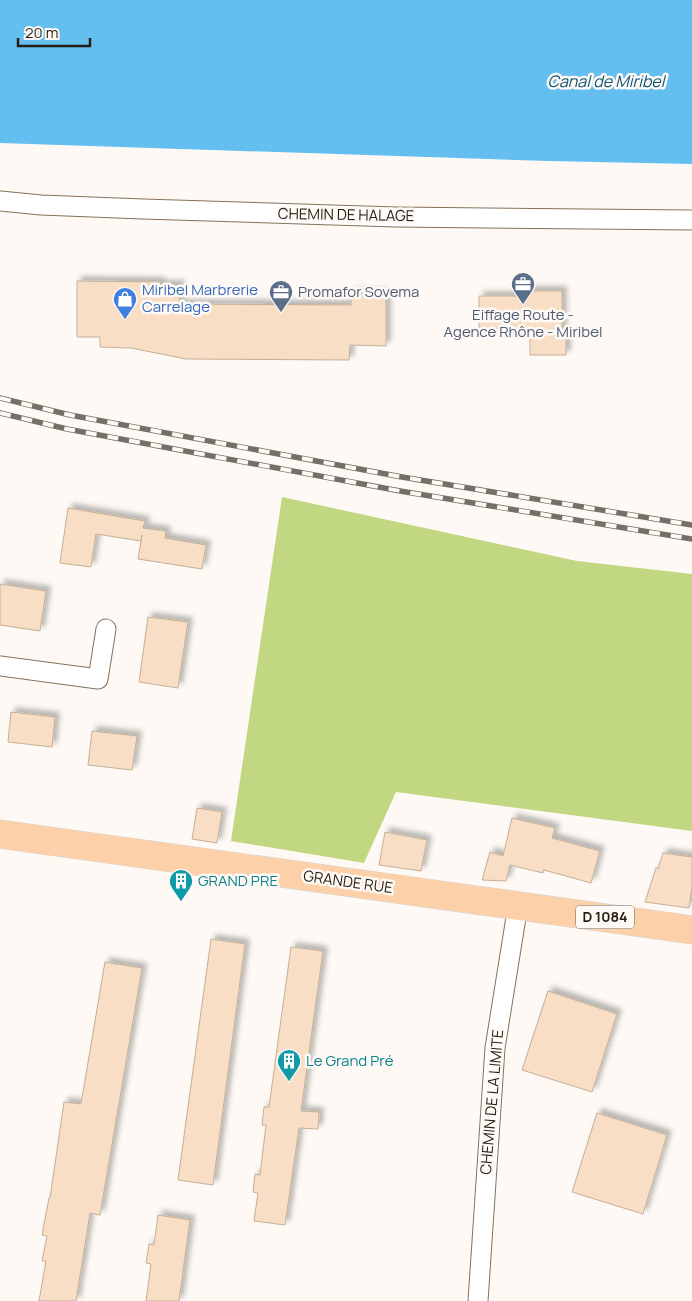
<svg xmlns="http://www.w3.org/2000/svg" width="692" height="1301" font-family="Manrope,sans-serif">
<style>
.forest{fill:#c1d782}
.water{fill:#64bff0}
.building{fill:#f7dec4;stroke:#c4af98;filter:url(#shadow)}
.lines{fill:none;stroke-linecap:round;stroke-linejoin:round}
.minor-casing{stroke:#85715b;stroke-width:21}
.primary-casing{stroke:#d8d6d5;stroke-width:29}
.minor{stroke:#fff;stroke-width:19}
.primary{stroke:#fcd0a9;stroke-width:28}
.rail-casing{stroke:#766f67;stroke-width:5.5}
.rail{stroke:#fef9f4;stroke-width:4;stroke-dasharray:11;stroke-linecap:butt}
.labels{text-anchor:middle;stroke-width:5;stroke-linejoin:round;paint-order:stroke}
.shield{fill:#fef9f4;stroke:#676058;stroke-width:1}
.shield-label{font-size:14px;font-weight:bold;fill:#261e15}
.street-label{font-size:15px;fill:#261e15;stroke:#fef9f4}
.shop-label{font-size:15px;fill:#366cbe;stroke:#fef9f4;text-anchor:start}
.service-label{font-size:15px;fill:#4e5e75;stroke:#fef9f4;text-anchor:start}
.culture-label{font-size:15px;fill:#0d838f;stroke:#fef9f4;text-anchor:start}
.water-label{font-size:16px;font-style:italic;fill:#0b5575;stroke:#fef9f4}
</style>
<defs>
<filter id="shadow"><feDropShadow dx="4.5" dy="-4.5" stdDeviation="2.5" flood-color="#0004"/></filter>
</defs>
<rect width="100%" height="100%" fill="#fef9f4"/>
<path class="forest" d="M282,497L577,561L692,574V831L396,792L364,863L231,841Z"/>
<path class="water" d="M0,0H692V164L548,161L0,143Z"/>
<path class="building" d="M77,281L160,282L161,285H180L179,304L351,305V293L386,294V346L350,345L349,360L186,359L131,348L100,347V337H77Z
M523,291H562V333H566V355H530V329L479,328V296H523Z
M68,508L145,521L143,528L166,531L165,538L206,545L202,569L138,559L142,535L141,541L96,534L91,567L60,563Z
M0,584L46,591L40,631L0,625Z
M148,617L188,622L178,688L139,682Z
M11,712L55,717L52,747L8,742Z
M92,731L137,736L132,770L88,765Z
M197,808L222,812L217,843L192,839Z
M512,818L555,828L552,838L600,851L591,883L544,870L543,873L510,865L506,881L482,880L490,852L503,856Z
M385,832L427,840L421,871L379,865Z
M663,853L692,857V887L689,908L645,902L656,868L658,869Z
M211,939L245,944L213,1185L178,1180Z
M291,947L323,951L301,1111L319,1112L318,1129L299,1128L285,1225L254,1221L258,1193L253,1192L255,1174L260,1175L266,1125H262L264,1107H269Z
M105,962L142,968L100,1215L90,1213L76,1301H39L46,1261H42L47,1236L42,1235L49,1198H50L64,1102L81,1104Z
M548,991L617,1014L592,1092L522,1070Z
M597,1113L667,1135L643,1214L572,1192Z
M158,1215L190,1220L179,1301H146L151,1264L146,1263L149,1244L154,1245Z"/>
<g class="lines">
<g class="minor-casing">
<path id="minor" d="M0,201L41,205L143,209L396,217L692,220
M0,666L98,679L106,629
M478,1301L495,1048L518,905"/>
</g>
<g class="primary-casing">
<path id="primary" d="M0,834L692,930"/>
</g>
<use href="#minor" class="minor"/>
<use href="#primary" class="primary"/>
<g class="rail-casing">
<path id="rail" d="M0,398L70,415L402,477L692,525
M0,413L67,429L400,491L692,539"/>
</g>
<use href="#rail" class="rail"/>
</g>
<defs>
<g id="office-pin" transform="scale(1.25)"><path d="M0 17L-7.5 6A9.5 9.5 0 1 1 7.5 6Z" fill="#5c6f8a" stroke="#fef9f4"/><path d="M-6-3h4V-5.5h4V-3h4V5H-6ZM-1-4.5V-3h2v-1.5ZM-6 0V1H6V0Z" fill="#fff"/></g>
<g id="shop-pin" transform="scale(1.25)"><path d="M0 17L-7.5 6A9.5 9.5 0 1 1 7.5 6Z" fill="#3f7fe0" stroke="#fef9f4"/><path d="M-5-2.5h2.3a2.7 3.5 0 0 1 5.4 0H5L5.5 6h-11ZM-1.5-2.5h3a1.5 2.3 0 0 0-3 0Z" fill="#fff"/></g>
<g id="building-pin" transform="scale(1.25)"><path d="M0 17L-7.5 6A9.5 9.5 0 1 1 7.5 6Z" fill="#0f9aa8" stroke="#fef9f4"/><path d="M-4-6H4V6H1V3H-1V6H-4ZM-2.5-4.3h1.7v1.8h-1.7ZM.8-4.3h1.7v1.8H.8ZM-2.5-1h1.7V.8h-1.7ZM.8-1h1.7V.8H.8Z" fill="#fff"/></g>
</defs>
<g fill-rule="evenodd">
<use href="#office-pin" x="523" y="284"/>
<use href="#office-pin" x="281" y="292"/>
<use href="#shop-pin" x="125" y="299"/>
<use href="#building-pin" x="181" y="881"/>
<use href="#building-pin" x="289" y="1061"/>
</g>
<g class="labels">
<rect class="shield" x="576" y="905.5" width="58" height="23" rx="4"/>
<g class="shield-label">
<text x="605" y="922">D 1084</text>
</g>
<g class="street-label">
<text transform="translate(346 215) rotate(1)" y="5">CHEMIN DE HALAGE</text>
<text transform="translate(348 882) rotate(8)" y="5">GRANDE RUE</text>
<text transform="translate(492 1102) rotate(-85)" y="5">CHEMIN DE LA LIMITE</text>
</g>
<g class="shop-label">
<text x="142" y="295">Miribel Marbrerie<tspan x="142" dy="17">Carrelage</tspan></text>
</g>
<g class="service-label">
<text x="298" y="297">Promafor Sovema</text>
<text x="523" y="320" text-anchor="middle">Eiffage Route -<tspan x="523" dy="17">Agence Rhône - Miribel</tspan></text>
</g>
<g class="culture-label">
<text x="198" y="886">GRAND PRE</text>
<text x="306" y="1066">Le Grand Pré</text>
</g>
<g class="water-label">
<text x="606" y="87">Canal de Miribel</text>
</g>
</g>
<path d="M18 38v8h72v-8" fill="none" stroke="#261e15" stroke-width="2.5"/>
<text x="25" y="38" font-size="15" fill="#261e15" stroke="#fef9f4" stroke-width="4" paint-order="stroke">20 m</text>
</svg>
